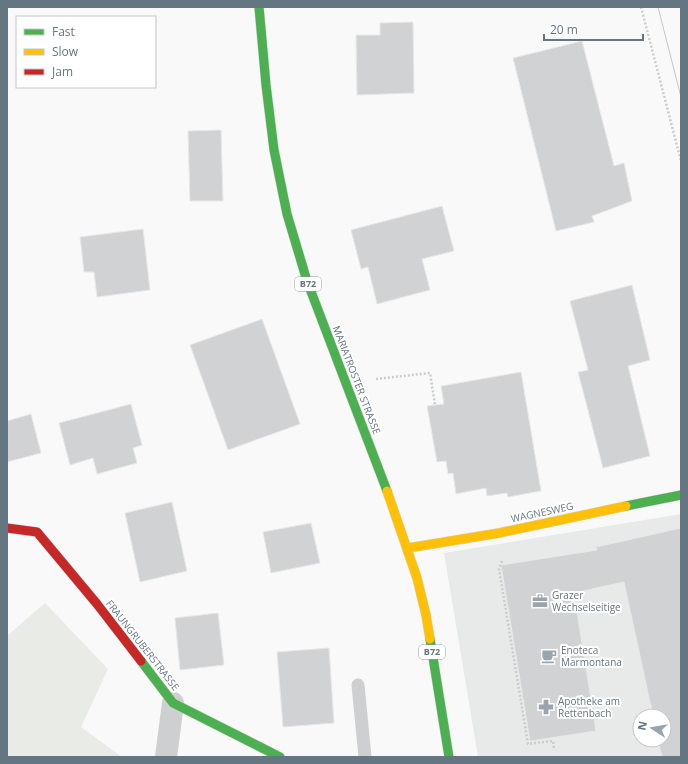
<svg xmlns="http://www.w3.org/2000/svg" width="688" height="764" font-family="'Open Sans',sans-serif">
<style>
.built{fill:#e8e9e9;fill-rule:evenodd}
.green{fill:#e8ebe6}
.building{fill:#d0d2d3;stroke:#e8e8e8}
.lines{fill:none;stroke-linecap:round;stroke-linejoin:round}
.fast-casing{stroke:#d5d6d7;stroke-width:10}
.slow-casing{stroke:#d5d6d7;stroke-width:10}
.jam-casing{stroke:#d5d6d7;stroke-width:10}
.path{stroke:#cbcccd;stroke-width:2.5;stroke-dasharray:2 2;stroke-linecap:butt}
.lane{stroke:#cecfd0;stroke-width:13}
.street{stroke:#cecfd0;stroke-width:22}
.fast{stroke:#4caf50;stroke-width:9}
.slow{stroke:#ffc107;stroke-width:9}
.jam{stroke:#c62828;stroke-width:9}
.tram{stroke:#c3c5c6;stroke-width:1}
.labels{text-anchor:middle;stroke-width:4;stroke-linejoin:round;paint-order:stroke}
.shield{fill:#fff;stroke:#939fa8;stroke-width:1}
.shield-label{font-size:9px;font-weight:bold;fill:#657683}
.street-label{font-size:10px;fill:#657683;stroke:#fff}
.poi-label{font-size:10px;fill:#657683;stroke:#fff;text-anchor:start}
</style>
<rect width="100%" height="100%" fill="#f9f9f9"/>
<path class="built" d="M681,514V757H478L444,553ZM640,716H664V740H640Z"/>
<path class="green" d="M45,603L108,669L81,727L122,757H7V636Z"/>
<path class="building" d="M413,22L414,93L357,95L356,35H380V23Z
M582,41L614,166L624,163L632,201L592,216L594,222L556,231L513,58Z
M221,130L223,201H190L188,131Z
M442,206L454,251L422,259L430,290L377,304L368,267L361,269L351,230Z
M143,229L150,290L97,297L94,272H84L80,237Z
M632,285L650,360L628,366L650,456L603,468L578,372L588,370L570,301Z
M262,319L300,424L228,450L190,345Z
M521,372L541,491L508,497L507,493L487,496L486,488L456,494L453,473L448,474L446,461L437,462L427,406L444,404L441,386Z
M131,404L142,445L133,448L137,463L97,474L93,458L70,465L59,423Z
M31,414L41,453L7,462V421Z
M172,502L187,571L140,582L125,513Z
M311,523L320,563L271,573L263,532Z
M681,528V757H662L658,740H664V716H653L624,582L574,593L596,731L530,741L501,565L597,550L596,547Z
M218,613L224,665L180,670L175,618Z
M329,648L334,723L283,727L277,652Z"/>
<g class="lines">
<g class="fast-casing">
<path id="fast" d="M259,7L266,85L274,150L287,214L307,281L387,491
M626,506L681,495
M430,639L449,757
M141,661L173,703L280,757"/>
</g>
<g class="slow-casing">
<path id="slow" d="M387,491L417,578L426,615L430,639
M408,548L499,533L626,506"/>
</g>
<g class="jam-casing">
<path id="jam" d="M7,528L37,532L97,604L141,661"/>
</g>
<path class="path" d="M641,7L681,161
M376,379L430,373L435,405
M502,561L499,569L528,744L553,741L554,750"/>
<path class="lane" d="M358,685L365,757"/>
<path class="street" d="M166,757L173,703"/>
<use href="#fast" class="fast"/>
<use href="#slow" class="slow"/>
<use href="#jam" class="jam"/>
<path class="tram" d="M658,7L681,97"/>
</g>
<defs>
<g id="office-bare" transform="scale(1.2)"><path d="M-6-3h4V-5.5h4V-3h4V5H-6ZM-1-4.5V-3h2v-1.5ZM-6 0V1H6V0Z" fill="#99a4ac" stroke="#fff" stroke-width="2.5" paint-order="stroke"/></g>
<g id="cafe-bare" transform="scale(1.2)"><path d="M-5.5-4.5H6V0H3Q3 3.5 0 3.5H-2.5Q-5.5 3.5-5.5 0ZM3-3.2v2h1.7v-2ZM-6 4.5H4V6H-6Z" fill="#99a4ac" stroke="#fff" stroke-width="2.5" paint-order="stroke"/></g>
<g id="pharmacy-bare" transform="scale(1.2)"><path d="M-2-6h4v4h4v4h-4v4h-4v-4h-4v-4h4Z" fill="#99a4ac" stroke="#fff" stroke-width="2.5" paint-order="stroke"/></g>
</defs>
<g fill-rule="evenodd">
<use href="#office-bare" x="540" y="601"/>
<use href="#cafe-bare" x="549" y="656"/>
<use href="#pharmacy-bare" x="546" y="707"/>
</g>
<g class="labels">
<g class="shield">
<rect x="295" y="277" width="26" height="14" rx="3"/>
<rect x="419" y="645" width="26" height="14" rx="3"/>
</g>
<g class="shield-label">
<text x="308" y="287">B72</text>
<text x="432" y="655">B72</text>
</g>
<g class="street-label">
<text transform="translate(357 380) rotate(69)" y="4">MARIATROSTER STRASSE</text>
<text transform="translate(542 512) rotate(-12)" y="4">WAGNESWEG</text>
<text transform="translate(143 645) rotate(52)" y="4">FRAUNGRUBERSTRASSE</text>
</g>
<g class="poi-label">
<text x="552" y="599">Grazer<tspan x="552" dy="12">Wechselseitige</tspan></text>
<text x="561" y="654">Enoteca<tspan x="561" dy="12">Marmontana</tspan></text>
<text x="558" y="705">Apotheke am<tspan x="558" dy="12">Rettenbach</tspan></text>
</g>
</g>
<rect width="688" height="764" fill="none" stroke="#657683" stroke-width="16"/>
<rect x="16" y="16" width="140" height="72" fill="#ffffff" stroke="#c1c8cd"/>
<rect x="24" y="29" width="20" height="6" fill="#4caf50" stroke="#c1c8cd"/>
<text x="52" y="36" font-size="12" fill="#657683">Fast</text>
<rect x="24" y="49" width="20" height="6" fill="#ffc107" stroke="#c1c8cd"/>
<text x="52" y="56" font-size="12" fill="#657683">Slow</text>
<rect x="24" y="69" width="20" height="6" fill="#c62828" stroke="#c1c8cd"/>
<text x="52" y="76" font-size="12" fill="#657683">Jam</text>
<g transform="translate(652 728) rotate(282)"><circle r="19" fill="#ffffff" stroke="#c1c8cd"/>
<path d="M0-3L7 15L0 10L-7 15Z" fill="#99a4ac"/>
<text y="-6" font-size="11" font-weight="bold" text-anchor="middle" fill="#657683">N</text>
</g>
<path d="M544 34v6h99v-6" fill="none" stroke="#657683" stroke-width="2"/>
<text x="550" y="34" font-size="12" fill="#657683" stroke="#ffffff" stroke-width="3" paint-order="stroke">20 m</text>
</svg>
